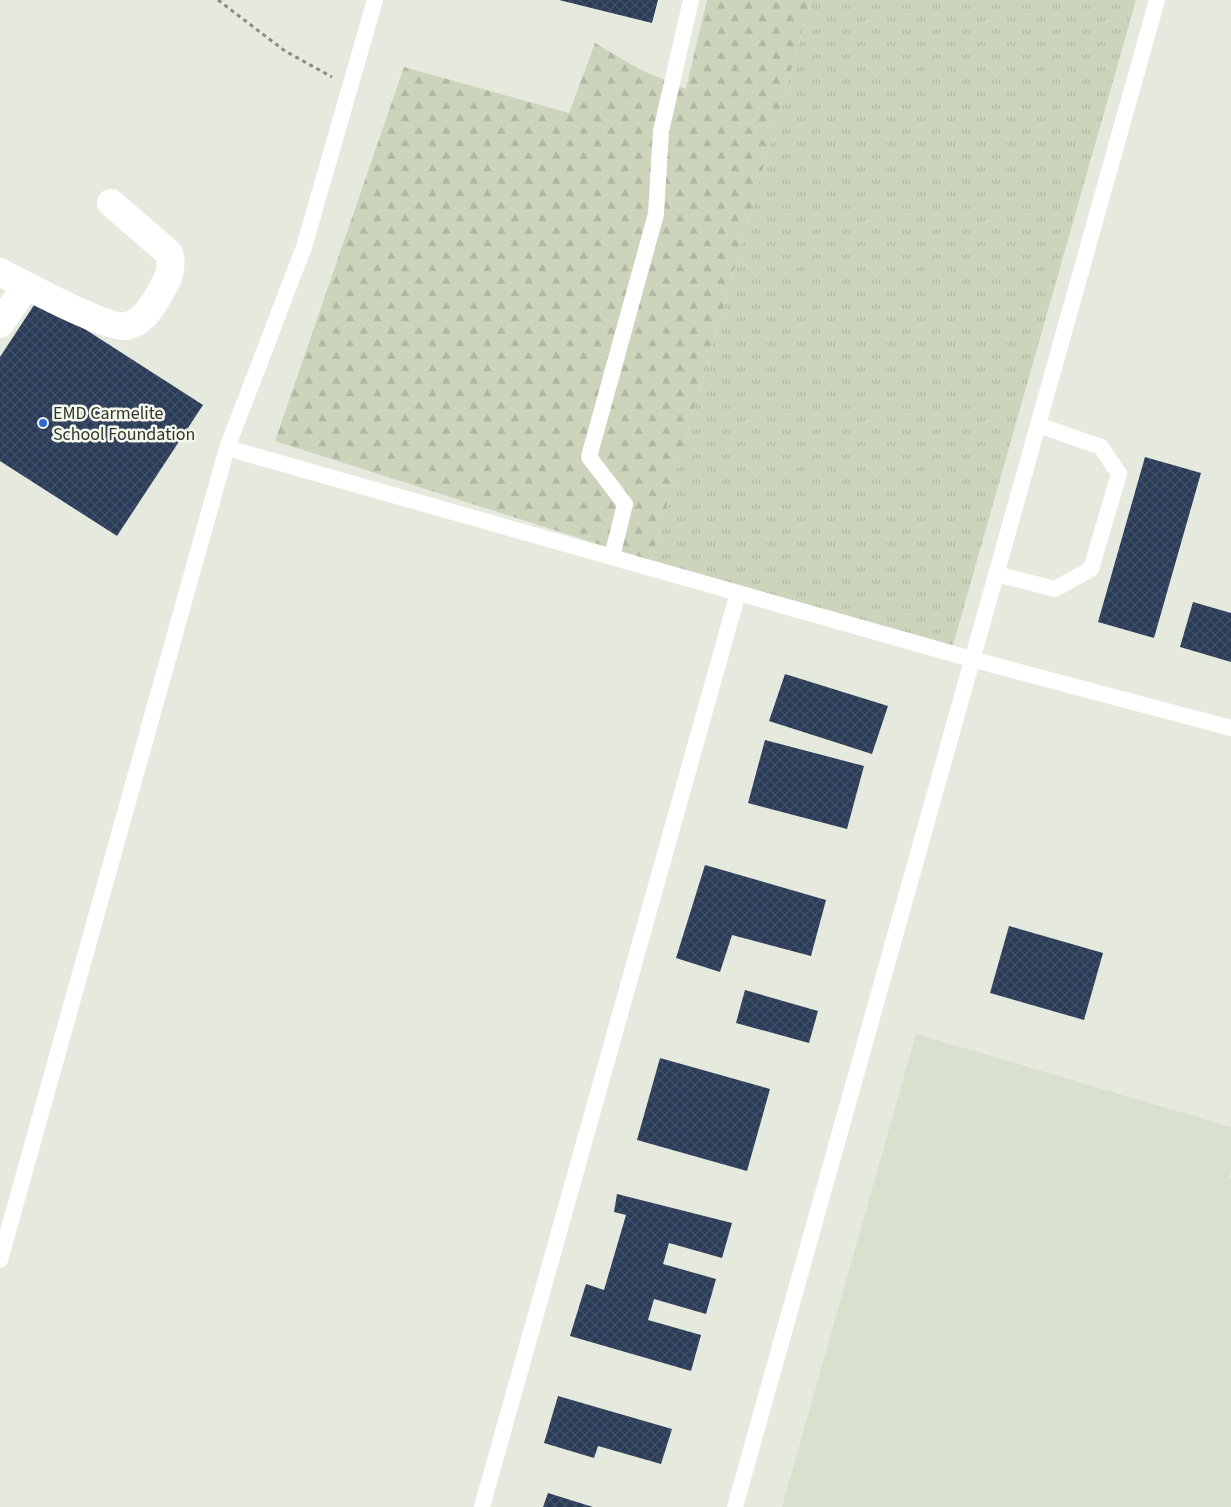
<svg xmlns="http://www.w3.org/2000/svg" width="1231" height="1507" font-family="'Source Sans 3',sans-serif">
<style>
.built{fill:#d9e0cd}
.grass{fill:url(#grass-tufts)}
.forest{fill:url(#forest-firs)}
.building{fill:url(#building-cross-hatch)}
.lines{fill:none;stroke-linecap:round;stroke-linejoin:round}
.path{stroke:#898b84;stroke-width:3;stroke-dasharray:4 4;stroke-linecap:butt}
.service{stroke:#fff;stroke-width:16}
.minor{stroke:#fff;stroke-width:28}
.poi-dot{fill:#296ad7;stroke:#f3f7ec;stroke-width:2}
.labels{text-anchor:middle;stroke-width:5;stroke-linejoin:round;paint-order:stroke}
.poi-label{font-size:18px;fill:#333430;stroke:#f3f7ec;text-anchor:start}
</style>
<defs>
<pattern id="grass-tufts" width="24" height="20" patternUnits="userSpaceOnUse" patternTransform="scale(1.25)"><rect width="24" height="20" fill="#ccd5bc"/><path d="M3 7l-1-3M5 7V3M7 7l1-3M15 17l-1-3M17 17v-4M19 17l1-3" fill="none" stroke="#b0b7a2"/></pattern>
<pattern id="forest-firs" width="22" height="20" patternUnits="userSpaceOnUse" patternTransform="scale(1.25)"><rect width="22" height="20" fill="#ccd5bc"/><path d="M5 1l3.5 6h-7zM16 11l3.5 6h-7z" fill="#b0b7a2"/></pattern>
<pattern id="building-cross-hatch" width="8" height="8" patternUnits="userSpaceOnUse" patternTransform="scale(1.25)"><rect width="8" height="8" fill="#2b3c58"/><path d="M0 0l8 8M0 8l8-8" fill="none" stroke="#425068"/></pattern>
</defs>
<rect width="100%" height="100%" fill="#e5e9de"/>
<path class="built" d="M916,1034L1231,1127V1170L1229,1178L1231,1179V1507H782Z"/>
<path class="grass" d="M811,0H1136L953,645L651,561Z"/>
<path class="forest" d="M707,0H811L651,561L275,441L404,67L569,113L595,43L639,69L686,89Z"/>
<path class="building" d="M559,0H658L652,23Z
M38,299L203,405L117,536L0,461V357Z
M1145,457L1201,473L1154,638L1098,622Z
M1193,602L1231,613V662L1180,647Z
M785,674L888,706L872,754L769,721Z
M765,740L864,766L847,829L748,803Z
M705,865L826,900L811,956L732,935L720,972L676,958Z
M1009,926L1103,953L1084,1020L990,993Z
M745,990L818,1011L809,1043L736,1023Z
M660,1058L770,1089L747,1171L637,1140Z
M617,1194L732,1223L722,1258L669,1243L663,1264L716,1279L706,1314L654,1299L648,1320L701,1335L691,1371L570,1336L586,1284L604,1290L626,1215L614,1212Z
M558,1396L672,1429L661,1464L598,1446L594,1458L544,1443Z
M548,1493L593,1507H543Z"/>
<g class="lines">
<path class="path" d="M218,0L285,51L332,77"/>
<path class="service" d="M227,448L971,659L1231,728
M612,557L625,504L589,457L656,214L661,131L691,0
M996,574L1055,589L1091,569L1119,474L1101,447L1038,425
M0,1260L227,448L304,247L375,0
M482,1507L738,593
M735,1507L1157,0"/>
<path class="minor" d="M0,272C21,283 108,330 127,326C142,322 149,311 157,298C166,283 174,271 169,253L111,203
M0,324L26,286"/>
</g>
<circle class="poi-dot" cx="43" cy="423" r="5"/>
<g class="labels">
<g class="poi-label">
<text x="53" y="419">EMD Carmelite<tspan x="53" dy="21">School Foundation</tspan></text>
</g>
</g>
</svg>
